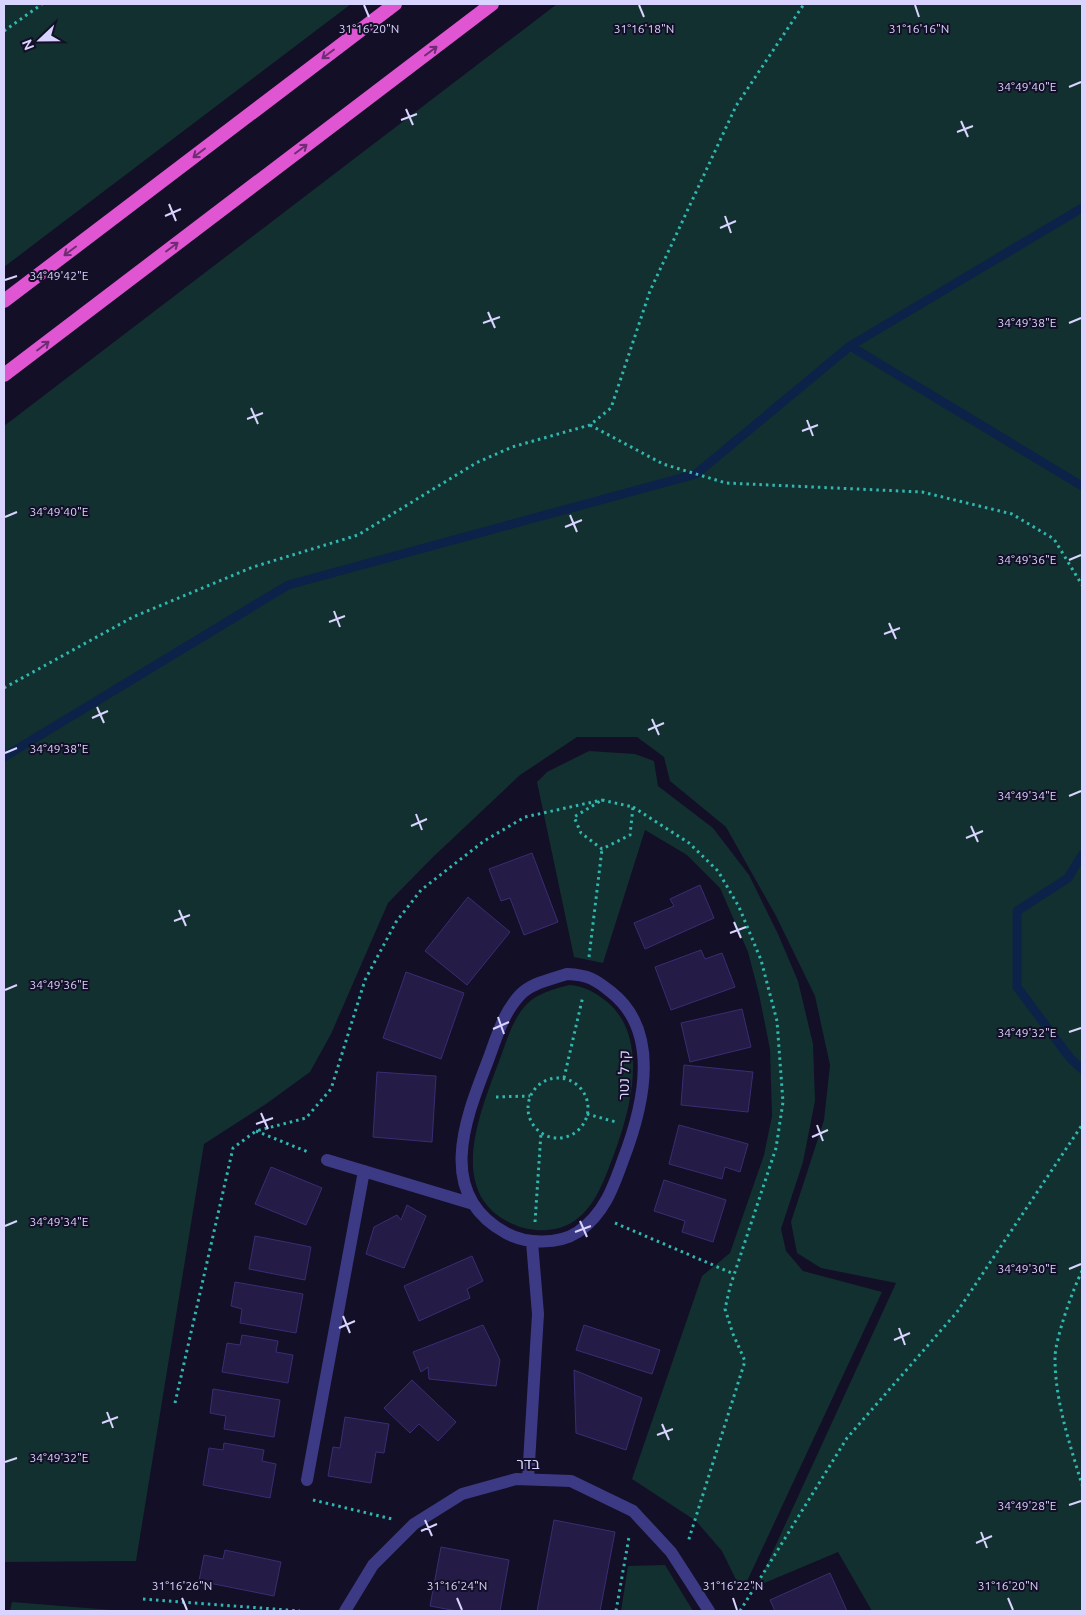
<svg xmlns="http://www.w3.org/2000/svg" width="1086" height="1615" font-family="Ubuntu,Heebo,sans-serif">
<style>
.green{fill:#12302f}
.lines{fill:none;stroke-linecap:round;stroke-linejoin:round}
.stream{stroke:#0c2248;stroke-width:9}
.building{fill:#241b47;stroke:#3b2d73}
.path{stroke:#2fb8b0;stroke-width:3;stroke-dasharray:2.5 4;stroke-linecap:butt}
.minor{stroke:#3d3a85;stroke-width:12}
.trunk{stroke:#e055d1;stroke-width:14}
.oneway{stroke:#6f2e73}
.ticks{fill:none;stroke:#d9d4ff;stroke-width:2}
.labels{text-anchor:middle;stroke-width:4;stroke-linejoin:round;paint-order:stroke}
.street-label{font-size:15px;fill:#d9d4ff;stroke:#130f26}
.ticks-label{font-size:12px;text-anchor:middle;fill:#d9d4ff;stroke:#130f26;stroke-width:4;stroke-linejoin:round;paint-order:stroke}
</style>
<rect width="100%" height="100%" fill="#130f26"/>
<path class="green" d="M4,4H351L4,267Z
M557,4H1082V1611H872L838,1552L757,1586L896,1283L821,1268L797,1253L791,1222L824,1120L830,1065L815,996L776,916L726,827L670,781L664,757L637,737H577L520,775L432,858L388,903L331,1034L310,1072L266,1104L204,1144L136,1561L4,1562V426Z
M589,751L635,754L654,761L658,786L713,828L749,875L778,934L798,981L813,1044L815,1101L803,1162L781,1229L786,1251L803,1271L882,1292L742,1592L722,1551L696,1521L632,1479L702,1276L730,1253L764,1155L772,1116L770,1049L759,994L748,952L720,888L687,855L645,830L603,963L574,957L537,782L547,772Z
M569,985C585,986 594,992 606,1001C651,1037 630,1112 613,1157C604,1180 595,1209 571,1223C554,1233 530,1232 513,1224C446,1195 479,1115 498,1064C506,1044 512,1018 528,1003C538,993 555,989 569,985Z
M665,1565L693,1611H621L628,1566Z
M12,1602L124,1611H10Z"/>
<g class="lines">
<path class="stream" d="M850,346L1082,486
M4,757L288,585L696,474L850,346L1082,208
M1082,855L1068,878L1017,911V987L1070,1058L1082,1069"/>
</g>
<path class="building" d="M532,853L558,922L524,935L510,898L501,901L489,869Z
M700,885L714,918L645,949L634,923L674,906L670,899Z
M468,897L510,932L467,985L425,951Z
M701,950L705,959L722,953L735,987L671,1010L655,967Z
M406,972L464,993L441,1059L383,1038Z
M742,1009L751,1047L690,1062L681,1023Z
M684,1065L753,1072L748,1112L681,1105Z
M377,1072L436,1076L432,1142L373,1137Z
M679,1125L748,1144L740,1172L725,1167L722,1179L669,1164Z
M271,1167L322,1188L306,1225L255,1204Z
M664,1180L726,1200L713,1242L682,1232L685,1221L654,1211Z
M407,1205L426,1216L404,1268L366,1254L374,1227L397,1215L401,1220Z
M255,1236L311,1247L305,1280L249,1269Z
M472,1256L483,1281L467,1289L470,1298L419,1321L404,1286Z
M235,1282L303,1294L296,1333L240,1323L242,1309L231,1306Z
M483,1325L500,1360L496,1386L429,1379L428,1367L421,1372L413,1352Z
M584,1325L660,1350L652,1374L576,1350Z
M242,1335L278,1341L276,1352L293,1355L288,1383L222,1372L227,1343L240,1345Z
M574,1370L642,1398L626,1450L576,1433Z
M412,1380L456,1422L438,1441L419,1424L410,1433L384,1408Z
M213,1389L280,1400L274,1437L224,1429L226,1416L210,1413Z
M345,1417L389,1424L384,1453L376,1452L371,1483L328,1476L333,1447L340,1448Z
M224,1443L264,1450L262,1461L276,1464L270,1498L203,1485L209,1448L223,1450Z
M554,1520L615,1532L600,1611H537Z
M441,1547L509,1560L500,1611H457L430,1606Z
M225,1550L281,1562L274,1596L199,1581L204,1555L223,1559Z
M830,1573L847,1611H775L770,1600Z"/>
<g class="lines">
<path class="path" d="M4,31L42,4
M590,425L663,464L726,483L922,492L1012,514L1054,539L1082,585
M4,688L133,617L253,567L358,535L476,463L512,447L590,425L611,408L650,291L736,106L804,4
M602,800L633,807L630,835L602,849L581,833L574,817Z
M633,807L689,843L718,871L739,907L761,960L777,1021L783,1102L776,1148L730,1287L725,1309L733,1334L745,1361L688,1542
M589,957L602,849
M528 1108a30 30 0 1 1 60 0a30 30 0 1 1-60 0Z
M564,1078L583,996
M496,1097L530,1096
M587,1114L616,1122
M256,1131L308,1152
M535,1222L541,1133
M615,1223L734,1274
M1082,1271C1073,1289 1055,1339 1055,1358C1055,1402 1070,1444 1082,1485
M175,1403L233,1148L256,1131L306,1118L331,1089L365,980L396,922L421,890L484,841L525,817L602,800
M313,1500L392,1519
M143,1599L300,1611
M616,1611L629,1537
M740,1611L847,1438L957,1312L1082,1125"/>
<path class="minor" d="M567,974C588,975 595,979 611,992C662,1032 643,1108 623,1160C613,1188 604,1214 578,1232C558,1245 526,1244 506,1233C436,1195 464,1122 487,1063C496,1040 502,1014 520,995C531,983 552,979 567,974Z
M327,1160L470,1203
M528,1479L538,1314L532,1242
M307,1480L364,1171
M345,1611L373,1565L414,1524L462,1494L516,1479L571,1481L633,1511L671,1552L709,1611"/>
<path class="trunk" d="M4,301L395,4
M4,375L492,4"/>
</g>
<defs><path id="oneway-shaft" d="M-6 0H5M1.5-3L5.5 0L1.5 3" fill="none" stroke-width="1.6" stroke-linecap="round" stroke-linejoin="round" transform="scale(1.25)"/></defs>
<g class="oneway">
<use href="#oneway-shaft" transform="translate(431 51) rotate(-37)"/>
<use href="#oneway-shaft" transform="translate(328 54) rotate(143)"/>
<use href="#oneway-shaft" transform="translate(301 149) rotate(-37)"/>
<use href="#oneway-shaft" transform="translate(199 153) rotate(143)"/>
<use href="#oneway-shaft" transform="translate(172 247) rotate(-37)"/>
<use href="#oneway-shaft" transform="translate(70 251) rotate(143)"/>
<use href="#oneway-shaft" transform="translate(43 346) rotate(-37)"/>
</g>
<path class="ticks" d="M364,5L369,17M639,5L644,17M915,5L919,17M1069,87L1081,82M406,109L413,125M401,120L417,114M961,121L968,137M957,132L973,126M169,204L176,221M165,216L181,209M725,216L731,233M720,228L736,221M5,280L17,276M488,312L495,328M483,323L500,317M1069,323L1081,318M251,408L258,424M247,419L263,413M807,420L813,436M802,431L818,425M570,515L577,532M5,517L17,512M565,527L582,520M1069,560L1081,555M334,611L340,627M329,622L345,616M889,623L896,639M884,634L900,628M97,707L104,723M92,718L108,711M652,719L659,735M648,730L664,723M5,753L17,748M1069,796L1081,791M416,814L422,830M411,826L427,819M971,826L978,842M966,838L983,831M179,910L186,926M174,921L190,915M734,922L741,938M730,933L746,927M5,990L17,985M498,1017L504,1034M493,1029L509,1022M1069,1032L1081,1028M261,1113L268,1129M256,1124L273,1118M817,1125L823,1141M812,1137L828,1130M580,1221L587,1237M5,1226L17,1221M575,1232L591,1226M1069,1269L1081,1264M343,1316L350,1333M339,1328L355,1321M899,1328L905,1345M894,1340L910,1333M107,1412L113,1428M102,1423L118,1417M662,1424L669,1440M657,1435L673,1429M5,1462L17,1458M1069,1505L1081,1501M425,1520L432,1536M421,1531L437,1524M981,1532L987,1548M976,1543L992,1536M182,1598L187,1610M457,1598L462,1610M733,1598L737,1610M1008,1598L1013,1610"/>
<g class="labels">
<g class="street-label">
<text transform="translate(624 1075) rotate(-89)" y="5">קרל נטר</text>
<text x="528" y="1469">בדר</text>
</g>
</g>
<g class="ticks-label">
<text x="369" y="33">31°16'20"N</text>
<text x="644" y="33">31°16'18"N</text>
<text x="919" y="33">31°16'16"N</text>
<text x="1027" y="91">34°49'40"E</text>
<text x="59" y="280">34°49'42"E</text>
<text x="1027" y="327">34°49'38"E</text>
<text x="59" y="516">34°49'40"E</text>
<text x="1027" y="564">34°49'36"E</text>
<text x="59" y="753">34°49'38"E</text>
<text x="1027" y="800">34°49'34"E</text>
<text x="59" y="989">34°49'36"E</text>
<text x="1027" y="1037">34°49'32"E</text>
<text x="59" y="1226">34°49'34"E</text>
<text x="1027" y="1273">34°49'30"E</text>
<text x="59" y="1462">34°49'32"E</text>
<text x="1027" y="1510">34°49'28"E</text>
<text x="182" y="1590">31°16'26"N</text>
<text x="457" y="1590">31°16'24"N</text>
<text x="733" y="1590">31°16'22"N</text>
<text x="1008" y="1590">31°16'20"N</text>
</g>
<rect width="1086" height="1615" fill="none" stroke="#d9d4ff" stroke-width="10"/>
<g transform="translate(40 40) rotate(248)" stroke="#130f26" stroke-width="4" paint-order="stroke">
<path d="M0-4L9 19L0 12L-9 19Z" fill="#d9d4ff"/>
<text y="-8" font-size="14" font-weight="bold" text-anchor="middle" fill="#d9d4ff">N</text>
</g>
</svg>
